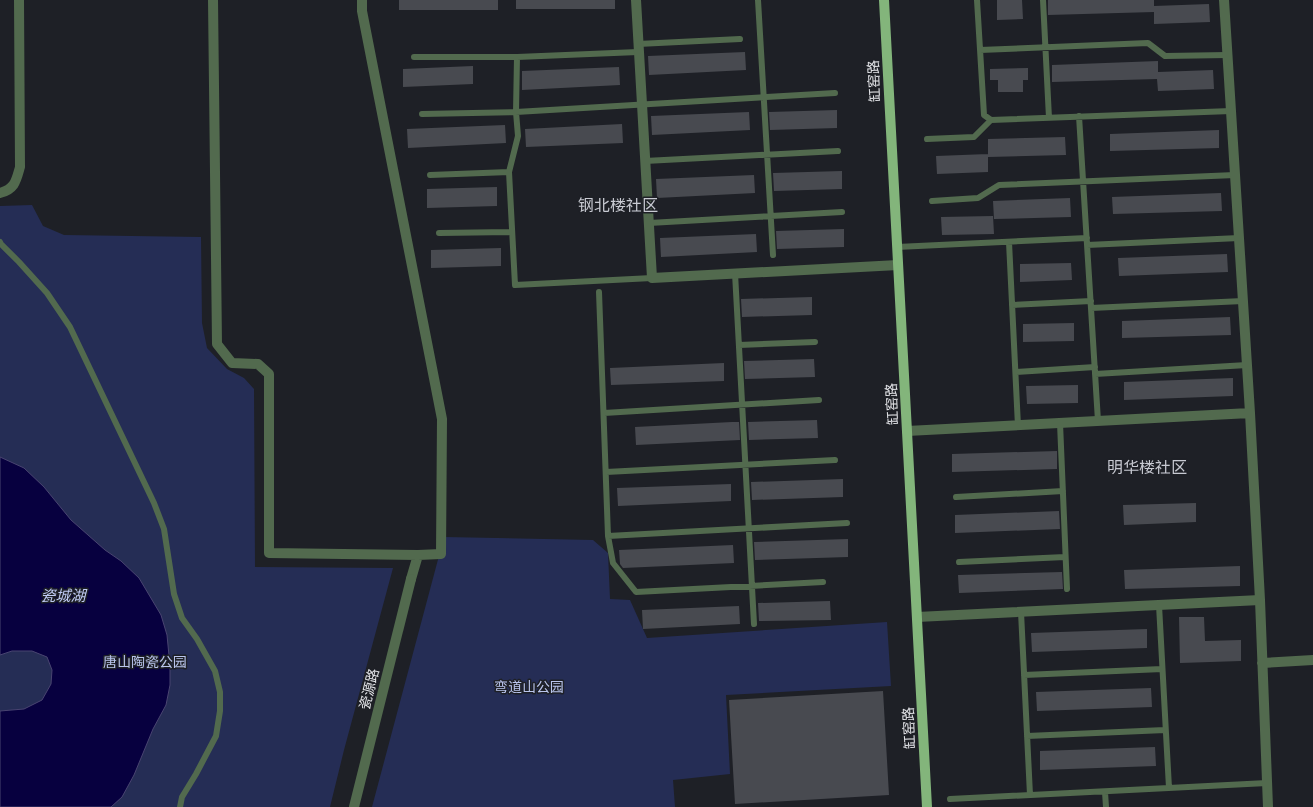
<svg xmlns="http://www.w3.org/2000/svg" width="1313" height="807" font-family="Barlow,'Noto Sans SC',sans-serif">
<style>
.green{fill:#252d55}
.water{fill:#07003f;stroke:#494471}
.building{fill:#484a50}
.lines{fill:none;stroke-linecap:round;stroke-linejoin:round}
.service{stroke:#526a4e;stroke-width:6}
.minor{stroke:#526a4e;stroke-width:10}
.tertiary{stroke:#526a4e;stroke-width:10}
.primary{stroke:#83b57b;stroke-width:10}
.labels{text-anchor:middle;stroke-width:3;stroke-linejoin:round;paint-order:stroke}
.street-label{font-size:14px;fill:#e2e3e7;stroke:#1e2026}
.park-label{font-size:14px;fill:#b9c4ec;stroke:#1e2026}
.water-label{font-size:15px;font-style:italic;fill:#bfcaf3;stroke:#1e2026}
.quarter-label{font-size:16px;fill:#c8cad2;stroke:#1e2026}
</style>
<rect width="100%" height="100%" fill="#1e2026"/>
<path class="green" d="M32,205L43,226L64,235L201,237L202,323L207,348L227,369L244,378L254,389L255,567L393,568L344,750L330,807H0V206Z
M444,537L593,540L608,553L610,599L630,600L647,638L887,622L891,686L726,695L730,774L673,780L675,807H372Z"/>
<path class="water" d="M0,457L24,468L44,487L71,520L105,550L121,561L139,578L161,615L167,635L170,666V685L166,705L153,729L134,775L122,797L111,807H0V711L24,709L42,700L51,684L52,670L47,657L32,651H12L0,655Z"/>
<path class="building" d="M399,0H498V10H399Z
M516,0H615V9H516Z
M997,0H1022L1023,19L997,20Z
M1048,0H1154V6L1209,4L1210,22L1154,24V12L1048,15Z
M745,52L746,70L649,75L648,56Z
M1158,61V72L1213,70L1214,89L1158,91L1157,79L1052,82V65Z
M473,66V84L403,87V69Z
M619,67L620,85L522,90V71Z
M1028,68V80H1023V92H998V80H990V69Z
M837,110V128L770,130L769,112Z
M749,112L750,130L652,135L651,116Z
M622,124L623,143L526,147L525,129Z
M505,125L506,143L408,148L407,129Z
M1219,130V148L1110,151V134Z
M1065,137L1066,155L988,157V139Z
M988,154V172L937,174L936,156Z
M842,171V189L774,191L773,173Z
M754,175L755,193L657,198L656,179Z
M497,187V206L427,208V189Z
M1221,193L1222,211L1113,214L1112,197Z
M1070,198L1071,217L994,219L993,201Z
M993,216L994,234L942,235L941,217Z
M844,229V247L777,249L776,231Z
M756,234L757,252L661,257L660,238Z
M501,248V266L431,268V250Z
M1227,254L1228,272L1119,276L1118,258Z
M1071,263L1072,280L1020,282V264Z
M812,297V315L742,317L741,299Z
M1230,317L1231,335L1122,338V321Z
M1074,323V341L1023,342V324Z
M814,359L815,377L745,379L744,361Z
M724,363V381L611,385L610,368Z
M1233,378V396L1124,400V382Z
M1078,385V403L1027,404L1026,386Z
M817,420L818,438L749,440L748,422Z
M732,422H739L740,440L636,445L635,427Z
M1057,451V469L952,472V454Z
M843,479V497L752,500L751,482Z
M731,484V501L618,506L617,488Z
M1196,503V522L1124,525L1123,505Z
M1059,511L1060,529L955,533V515Z
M848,539V557L755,560L754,542Z
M733,545L734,563L623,568L620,564L619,550Z
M1240,566V586L1125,589L1124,570Z
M1062,572L1063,589L959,593L958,575Z
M830,601L831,620L759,621L758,603Z
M739,606L740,624L643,629L642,610Z
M1179,617H1204L1205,641L1241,640V661L1180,663Z
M1147,629V648L1032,652L1031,633Z
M1151,688L1152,707L1037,711L1036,692Z
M883,691L889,795L735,804L729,700Z
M1155,747L1156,766L1040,770V751Z"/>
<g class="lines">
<path class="service" d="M758,0L773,255
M977,0L984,115L991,120
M1043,0L1049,118
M638,44L740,39
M980,50L1148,43L1165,56L1227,55
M638,52L517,57L516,112L518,136L509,172L515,285L652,278
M414,57H517
M422,114L516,112L835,93
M1079,116L1098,421
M927,139L974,137L991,120L1231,111
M645,161L838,151
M430,175L509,172
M932,201L978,198L999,185L1235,175
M649,223L842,212
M439,233L512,232
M0,242L1,244L19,262L47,293L70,327L154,503L164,529L174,594L182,618L197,639L215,671L220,692V711L216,736L196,774L182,797L180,807
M1009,242L1018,426
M1087,245L1239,238
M897,247L1087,238
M735,273L754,624
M599,292L608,536L613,563L636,592L823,582
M1012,305L1091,301
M1091,308L1243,301
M739,345L815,342
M1016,372L1095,367
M1095,374L1247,365
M604,413L819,400
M1060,423L1067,589
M606,472L835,460
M956,497L1063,491
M608,536L847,523
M959,562L1065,557
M1159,605L1169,788
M1021,612L1030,795
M1024,675L1162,669
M1027,736L1165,730
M1105,792L1106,807
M950,799L1267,783"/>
<path class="minor" d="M213,0L217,344L232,363L258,364L269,374V553L418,555L411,579
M362,0V11L442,419L441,554L418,555
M636,0L652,278L898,265
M1224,0L1250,413L1260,600L1268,807
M0,193C15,189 16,181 20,167L19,0
M907,431L1250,413
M917,617L1260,600
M1262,663L1313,660"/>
<path class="tertiary" d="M354,807L411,579"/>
<path class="primary" d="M884,0L927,807"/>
</g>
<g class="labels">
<g class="street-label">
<text transform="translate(874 81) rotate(-93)" y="5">缸窑路</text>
<text transform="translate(892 404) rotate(-93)" y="5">缸窑路</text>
<text transform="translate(369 689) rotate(-76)" y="5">瓷源路</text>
<text transform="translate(909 728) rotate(-93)" y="5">缸窑路</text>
</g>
<g class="park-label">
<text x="145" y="667">唐山陶瓷公园</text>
<text x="529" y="692">弯道山公园</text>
</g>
<g class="water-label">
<text x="63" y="601">瓷城湖</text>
</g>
<g class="quarter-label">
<text x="618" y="211">钢北楼社区</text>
<text x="1147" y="473">明华楼社区</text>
</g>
</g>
</svg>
